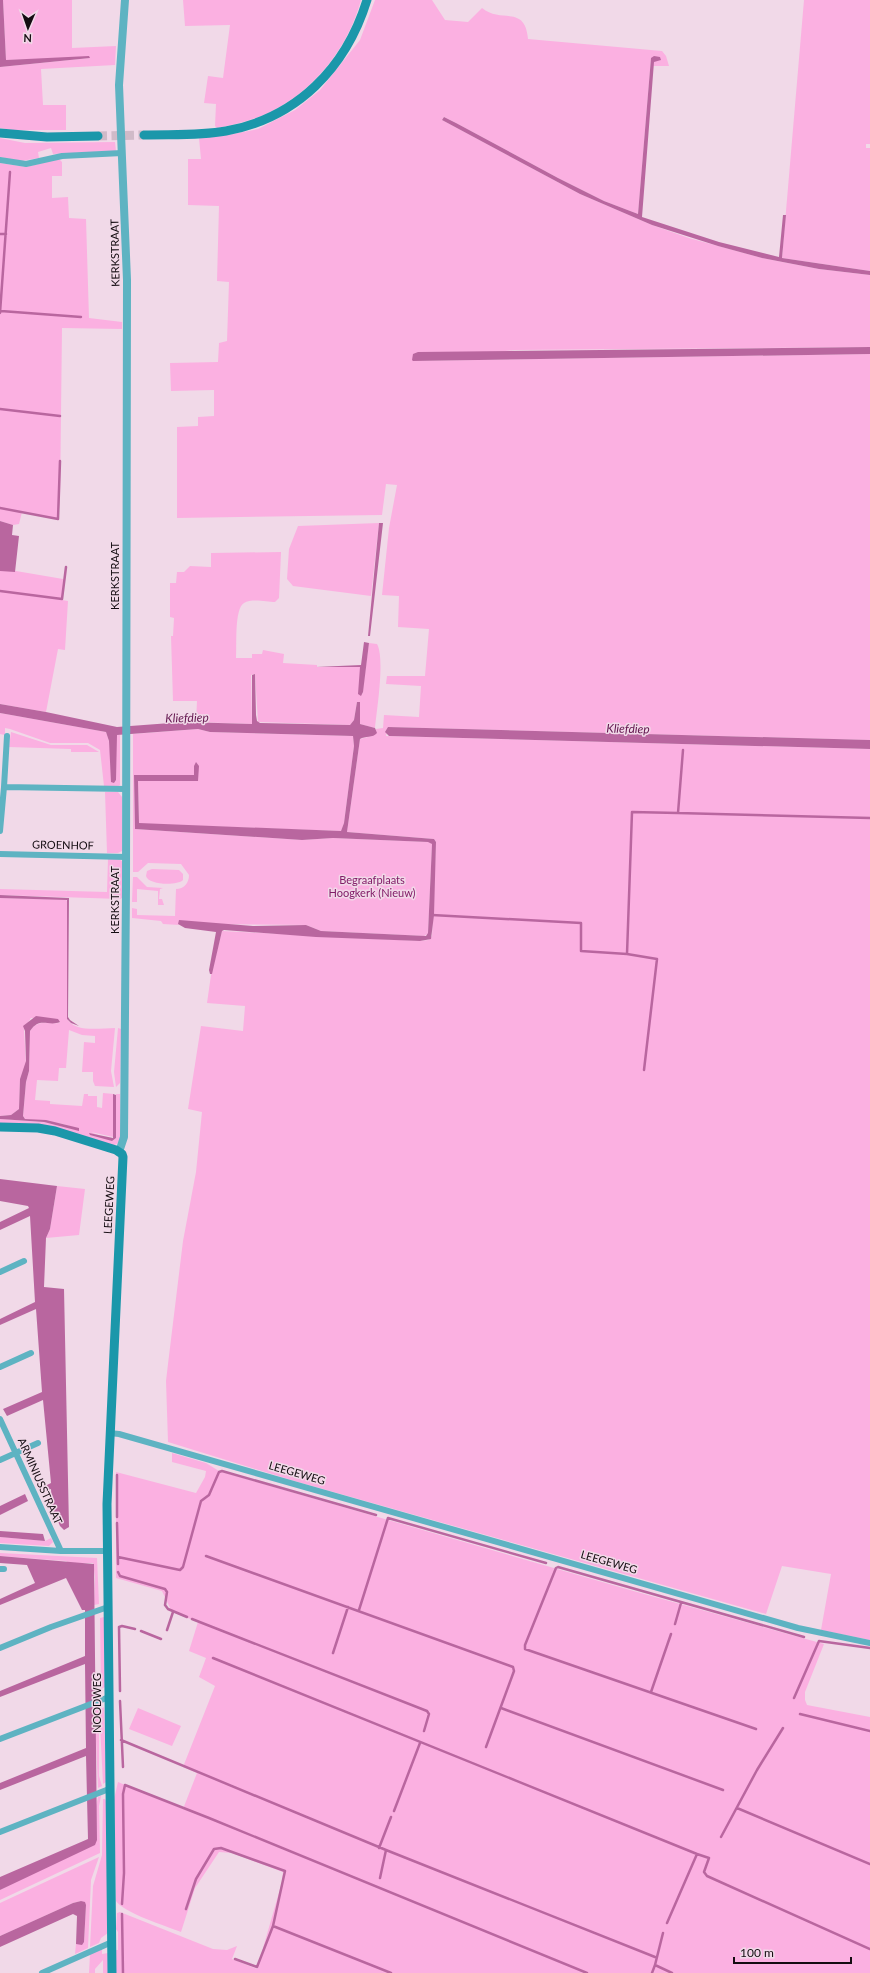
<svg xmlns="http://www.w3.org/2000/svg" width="870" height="1973" font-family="Lato,sans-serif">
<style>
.green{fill:#fbb0e1}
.water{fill:#b9669f}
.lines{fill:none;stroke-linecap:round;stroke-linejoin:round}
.stream{stroke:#b9669f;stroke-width:2.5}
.secondary-tunnel{stroke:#d0bac8;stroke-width:9;stroke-dasharray:9 4.5;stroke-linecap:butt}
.minor{stroke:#5eb3c2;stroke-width:6}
.tertiary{stroke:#5eb3c2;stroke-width:8}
.secondary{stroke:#1b97aa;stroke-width:9}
.labels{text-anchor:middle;stroke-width:3;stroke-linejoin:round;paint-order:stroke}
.street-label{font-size:11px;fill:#140c11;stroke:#f1d9e8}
.park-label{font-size:11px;fill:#821c68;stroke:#f1d9e8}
.water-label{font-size:12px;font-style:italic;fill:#63164f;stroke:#f1d9e8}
</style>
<rect width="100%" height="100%" fill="#f1d9e8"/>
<path class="green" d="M3,0H72V48L116,46L115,65L41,69L43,105H66V130H12L0,128V67L90,58L6,60Z
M183,0H361C349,46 315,90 272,111C255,120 236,124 217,128L215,126L216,104L204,103L208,76L223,78L230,25L185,26Z
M375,0H432L445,20L468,22L482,8C501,24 525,4 528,39L662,51L666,56L669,66H653L654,61H659L651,58L638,214L604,201L558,178L456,123L444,117L442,120L580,194L652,225L689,238L762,258L819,269L870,275V347L514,350L413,361L870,354V740L388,727L386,736L870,749V1640L821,1630L831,1574L782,1566L766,1614L291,1480L168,1442L166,1381L168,1364L183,1241L196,1172L202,1112L188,1109L201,1026L243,1031L245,1006L207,1003L211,975L222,931L420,941L428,940L432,936L436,842L434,839L347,832L360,739L372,736L376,729L383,728L384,715L419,717L421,686L386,684L387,676H425L429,629L398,627L399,596L382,595L389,528L397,485L386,484L382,515L177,518V427L198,426V417L214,416V390L171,391L170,363L218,362L219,343L227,341L229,282L217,281L219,206L188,205V159H201L199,138L228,135L258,129L295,110L320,90L360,40Z
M804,0H870V144H866V148H870V271L782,258Z
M0,138L25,143L115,142L116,151L53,154L51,148L38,152L39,158L21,161L0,157Z
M59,159L62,162V176H52V198L68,197L69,218L86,219L89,318L122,322V329L62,328L60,500L58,519L22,512L19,524L13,525L0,521V163L26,167Z
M379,523L371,596L293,586L287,579L289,549L298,526Z
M281,552L279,598L275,602C267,602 252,598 244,603C234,609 237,646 236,658H252V654H262L263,650L284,654L283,663L317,665V667H360L362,695L369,643L377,644C385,658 377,709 375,728L360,724L357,702L354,720L350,725L258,722L255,674L251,675L252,724L196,722L197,701H173L171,636H173L174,618L170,617V583H176L177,572H184L190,566L211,567V553Z
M0,571H16L63,579L62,600L68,601L65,650L58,649L46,712L0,704Z
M0,713L106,732C113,747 108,766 114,783L116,780V735H120V785L119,786H104L100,750L88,743H50L10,729L5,728V735L0,734Z
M198,729L210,732L353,736L354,746L344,823L341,831L139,824L138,781H198L194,766V775H134L135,829L302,840L333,838L430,842L432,844L428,934L424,936L321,931L306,925L178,924L179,925L163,924L161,921L132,918V908L137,909V915L175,916L176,889C184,889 189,883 189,875L181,864L148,863L138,872H133V734Z
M11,732L51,745H87L99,752H71V749L9,747Z
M105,792H118L122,797V851L118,853H107Z
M108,859H119L123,862L122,898L120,899L0,895V889L107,892Z
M152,869L179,870L183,874V880C177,886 148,885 146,876L147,871Z
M133,877H137L147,887L163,888L160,889L159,899H162L164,905H158V891L137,889V902H132Z
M0,898L65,899L67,901V1019C76,1033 100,1028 115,1028L111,1071L114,1087L95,1086L93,1081V1072H82L84,1042L95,1043V1036L82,1035L69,1030L66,1068H59L58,1081L37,1080L35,1100L50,1101V1104L82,1106L84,1094H88V1096H97V1107L102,1108L103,1093L114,1094L113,1137L91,1132L112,1141L116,1138V1094H120V1142L113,1146L0,1123V1119L44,1122L79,1129L63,1124L25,1119L23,1116L26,1082L29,1071L30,1031C38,1019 48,1024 60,1023L54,1019L31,1018L24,1029L26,1064L20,1079L19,1109L11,1115L0,1116Z
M118,1028L121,1029L120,1083L116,1087L114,1072Z
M57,1186L85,1189L79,1235L46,1238L50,1229Z
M172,1453L206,1463L219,1471L630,1590L824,1644L805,1692V1700L807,1705L870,1717V1973H116V1950H118V1932L116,1929L117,1913L120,1912L213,1949L227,1950L237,1946L232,1959L257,1969L282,1882L283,1872L232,1853L219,1852L195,1888L181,1932C166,1926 124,1913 116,1901L114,1799L118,1782L183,1809L197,1773L183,1767L215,1686L199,1677L206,1658L189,1651L198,1622L172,1612L162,1591L116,1578V1472L196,1493L205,1477L206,1471L172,1462Z
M0,1537L45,1541L51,1538L53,1542L49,1546L0,1543Z
M0,1553L97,1558L99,1604L94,1605L95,1577L93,1563H69L66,1561L0,1556Z
M104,1617L105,1687L101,1689L100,1618Z
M99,1705V1776L102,1786L98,1788L95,1715L97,1706Z
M104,1707L106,1782L103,1784L100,1724L101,1709Z
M138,1708L181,1726L172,1746L129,1729Z
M101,1796L99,1806L100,1853L0,1900V1890L97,1840L96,1806L98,1797Z
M103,1799H105L106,1801L108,1933L101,1938L99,1943L90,1947L93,1886L102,1855Z
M99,1857L91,1880L88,1948L75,1954L76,1944L84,1942L86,1905L81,1901L73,1903L0,1936V1903Z
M102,1948V1954L108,1953V1973H103V1960L95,1969V1973H89L90,1954Z"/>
<path class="water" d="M0,0H3L6,60L89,56L90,58L0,67Z
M654,56L660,57L661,60L654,62L642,217L719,242L779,257L783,215H786L782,258L870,271V275L819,269L762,258L718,246L652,225L580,194L442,120L444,117L456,123L558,178L604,201L638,214L651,58Z
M870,347V354L413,361L412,360L413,354L418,352Z
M0,521L13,525L12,535L19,536L15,572L0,571Z
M379,523H383L370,636H368Z
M364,642L369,643L363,692L361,696L358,694L360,667H316L361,665Z
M255,674L256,715L257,721L260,723L350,725L354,720L357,702H360V724L375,728L377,733C373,738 365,736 360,739L347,832L434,839L436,842L434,915L431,939L420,941L316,937L224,930L222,931L212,974H210L209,970L216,932L185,928L178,924L179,920L253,926L306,925L321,931L426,936L428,933L432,844L428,842L333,838L302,840L135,829L134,775H194V766L196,762L199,766L198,781H138L139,823L341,831L344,823L354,746L353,736L210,732L198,729L117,735L116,780L114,783L111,782L109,741L106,732L0,713V704L46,712L117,727L184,722L252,724V675Z
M388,727L870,740V749L389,736L385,732Z
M0,895L69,898L68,1017L70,1020L79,1026L71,1023L67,1019V900L0,898Z
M36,1016L58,1019L60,1022C48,1027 40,1016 30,1031L29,1071L26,1082L23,1116L25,1119L46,1120L79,1128V1131L44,1122L0,1119V1116L11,1115L19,1109L20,1079L26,1061L25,1031L23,1026Z
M113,1094L116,1095V1138L112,1141L90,1135L89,1133L113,1138Z
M0,1179L57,1186L50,1229L46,1238L44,1287L64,1289L69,1527L64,1530L60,1526L52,1508L51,1489L42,1492L41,1488L51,1483L43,1400L7,1416L3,1409L42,1392L36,1309L0,1325V1319L35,1302L30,1216L0,1230V1222L29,1208L28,1206L0,1201Z
M25,1494L28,1501L0,1515V1506Z
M0,1531L43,1534L45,1541L0,1537Z
M0,1556L94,1564L97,1840L95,1845L0,1890V1877L88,1839L86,1756L0,1790V1783L86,1748L85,1664L0,1697V1691L85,1656V1610H82L66,1578L0,1605V1599L35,1583L27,1565L0,1563Z
M81,1901L85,1902L86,1905L84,1942L82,1945L76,1944L77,1916L73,1914L0,1947V1936L73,1903Z"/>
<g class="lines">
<path class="stream" d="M0,234H6
M1,311L81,317
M0,313L10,172
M0,409L60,416
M0,508L58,519L60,461
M0,591L62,599L66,567
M678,813L870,818
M432,915L581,923V951L627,954L657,959L644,1070
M627,954L632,812L678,813L683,750
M117,1475V1517
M117,1523L118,1564
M206,1556L513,1667L514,1671L486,1747
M118,1557L180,1570L183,1567L201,1501L209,1495L219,1472L222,1471L376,1515
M118,1572L120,1576L165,1589L167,1592L165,1605L168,1609L187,1617
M359,1610L388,1518L546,1563
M192,1619L427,1711L429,1714L424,1731
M675,1624L681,1603
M167,1630L173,1612
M141,1631L161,1639
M333,1653L348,1607
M213,1658L697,1854
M120,1691L119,1627L122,1626L135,1629
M651,1692L671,1634
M794,1698L819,1641L870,1648
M120,1701L123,1767
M501,1708L723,1790
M800,1714L870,1731
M756,1729L525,1649V1645L556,1568L558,1567L804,1637
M121,1740L386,1850L655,1957
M737,1808L870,1864
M394,1811L420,1743
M721,1837L757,1770L783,1728
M379,1848L391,1817
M380,1878L386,1850
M122,1904L124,1873L123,1794L125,1785L209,1818L587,1973
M186,1909L196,1879L214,1849L221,1848L285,1871L273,1926
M122,1914L123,1973
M667,1923L697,1854L709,1858L704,1872L707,1876L870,1949
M235,1959L257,1967L273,1926L391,1973
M655,1965L663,1933
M652,1973L655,1965L672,1973"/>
<path class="secondary-tunnel" d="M98,136L144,135"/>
<path class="minor" d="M0,160L26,164L62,156L122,153
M7,736L4,787L126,789
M0,831L4,787
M0,854L126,857
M0,1272L24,1261
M0,1367L31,1353
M0,1419L61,1551
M109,1433L119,1434L798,1628L870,1643
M0,1460L38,1443
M0,1547L61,1551H107
M0,1569H4
M0,1648L51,1627L108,1607
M0,1739L109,1697
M0,1832L109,1789
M42,1973L112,1942"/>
<path class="tertiary" d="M119,1152L124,1137L126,887L127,280L119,85L125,0"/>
<path class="secondary" d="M0,133L47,137L98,136
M144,135C171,134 199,136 226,131C297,118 346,68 367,0
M0,1127L38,1128L55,1131L116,1150L122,1154L123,1157L107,1504L112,1973"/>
</g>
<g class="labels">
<g class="street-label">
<text transform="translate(115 253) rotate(-91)" y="4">KERKSTRAAT</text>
<text transform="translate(115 576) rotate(-90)" y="4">KERKSTRAAT</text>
<text transform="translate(63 845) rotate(1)" y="4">GROENHOF</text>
<text transform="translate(115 900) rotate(-90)" y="4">KERKSTRAAT</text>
<text transform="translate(109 1205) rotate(-87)" y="4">LEEGEWEG</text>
<text transform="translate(297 1473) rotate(16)" y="4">LEEGEWEG</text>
<text transform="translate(40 1481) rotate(66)" y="4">ARMINIUSSTRAAT</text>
<text transform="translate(609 1562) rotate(16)" y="4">LEEGEWEG</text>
<text transform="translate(97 1703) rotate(-90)" y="4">NOODWEG</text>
</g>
<g class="park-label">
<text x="372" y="884">Begraafplaats<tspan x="372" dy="13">Hoogkerk (Nieuw)</tspan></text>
</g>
<g class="water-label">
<text transform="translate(187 718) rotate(-1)" y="4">Kliefdiep</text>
<text transform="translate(628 729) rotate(1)" y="4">Kliefdiep</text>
</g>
</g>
<g transform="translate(28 28) rotate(182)" stroke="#f1d9e8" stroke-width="3" paint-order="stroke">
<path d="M0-3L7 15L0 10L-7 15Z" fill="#140c11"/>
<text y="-6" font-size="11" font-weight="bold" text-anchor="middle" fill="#140c11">N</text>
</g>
<path d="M734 1957v6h117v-6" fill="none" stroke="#140c11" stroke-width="2"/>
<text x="740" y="1957" font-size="12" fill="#140c11" stroke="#f1d9e8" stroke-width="3" paint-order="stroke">100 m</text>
</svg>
